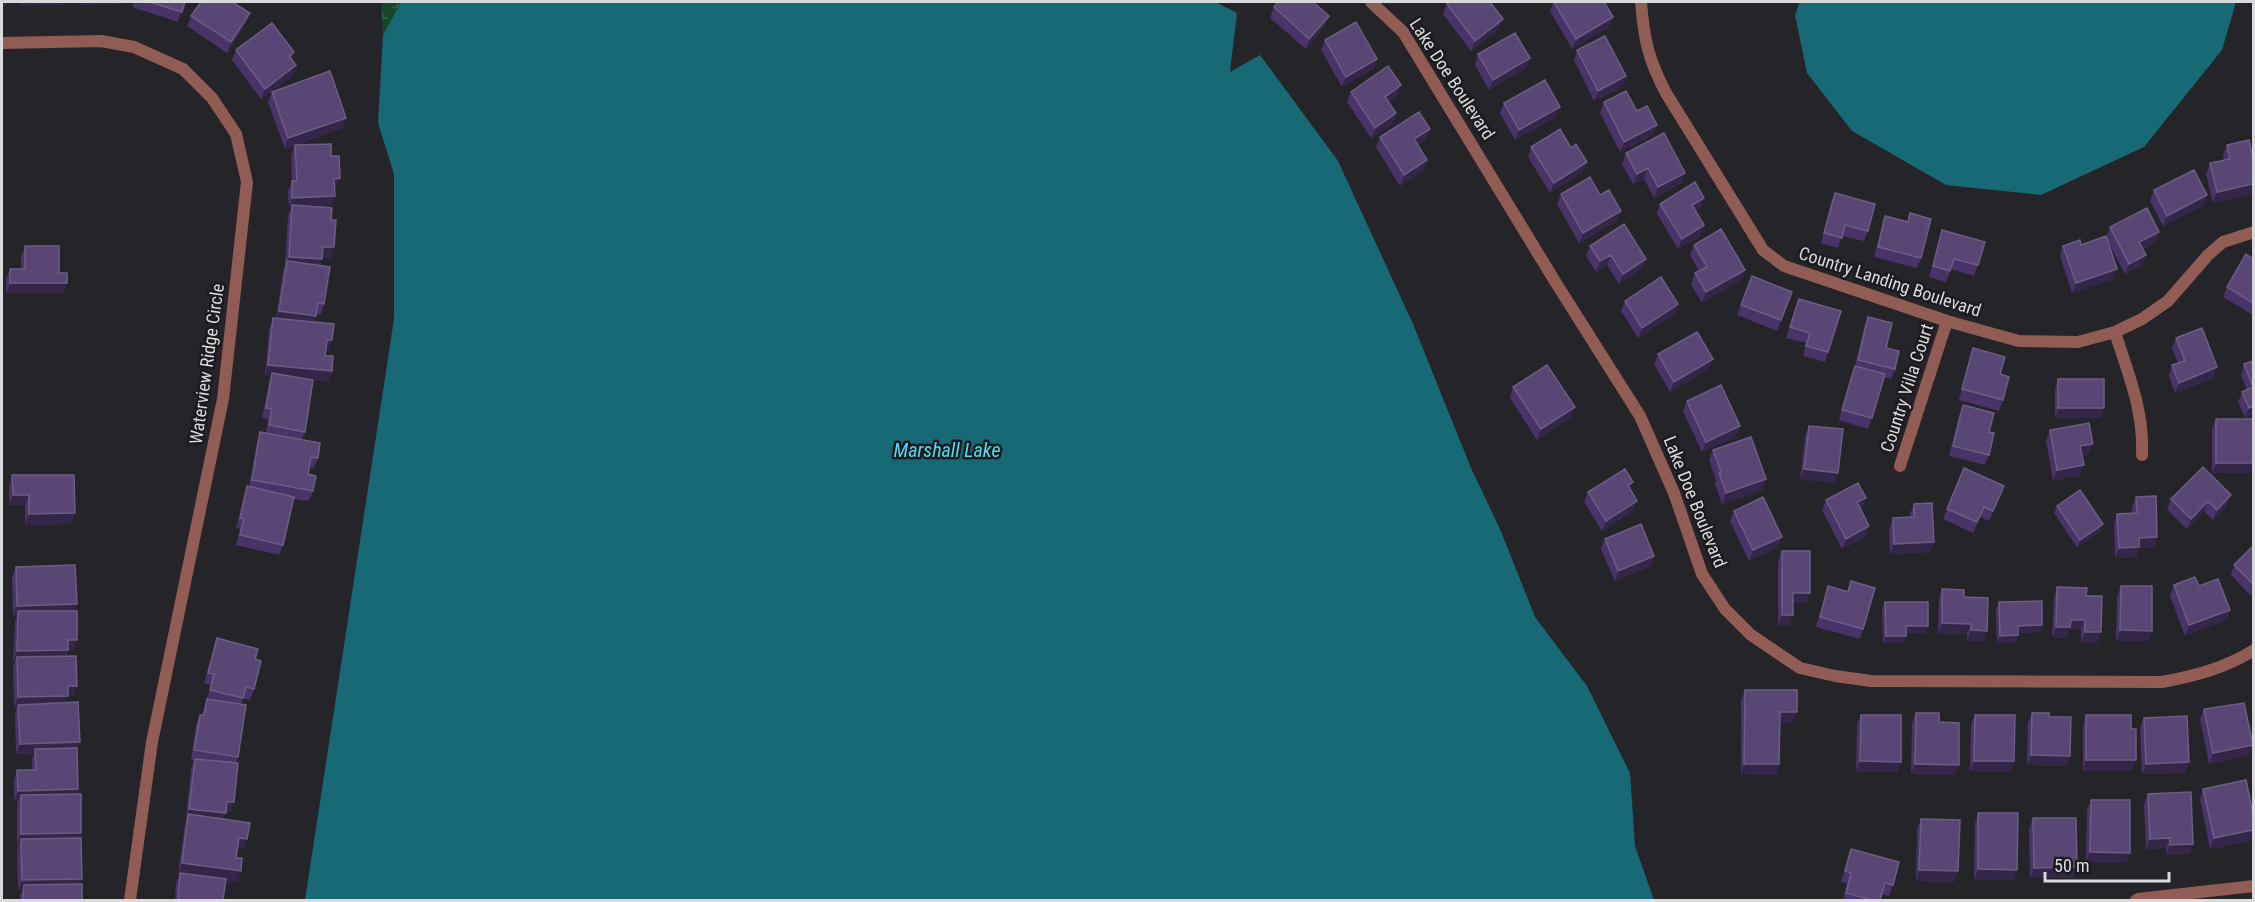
<svg xmlns="http://www.w3.org/2000/svg" width="2255" height="902" font-family="'Roboto Condensed',sans-serif">
<style>
.wetland{fill:url(#wetland-marsh)}
.water{fill:#176975}
.lines{fill:none;stroke-linecap:round;stroke-linejoin:round}
.street{stroke:#905c54;stroke-width:12}
.wall{fill:#483468}
.shaded-wall{fill:#332649}
.building{fill:#584674;stroke:#6c5d84;stroke-width:1.5}
.labels{text-anchor:middle;stroke-width:5;stroke-linejoin:round;paint-order:stroke}
.street-label{font-size:18px;fill:#dadadc;stroke:#1c1b1f}
.water-label{font-size:20px;font-style:italic;fill:#4addf5;stroke:#1c1b1f}
</style>
<defs>
<pattern id="wetland-marsh" width="20" height="14" patternUnits="userSpaceOnUse" patternTransform="scale(1.5)"><rect width="20" height="14" fill="#144628"/><path d="M1 5h8M5 5V1M11 12h8M15 12V8" fill="none" stroke="#366047"/></pattern>
</defs>
<rect width="100%" height="100%" fill="#252428"/>
<path class="wetland" d="M381,2H401L383,35Z"/>
<path class="water" d="M401,2H1215L1237,13L1230,72L1260,55L1338,161L1413,324L1471,468L1500,529L1535,617L1587,686L1630,773L1635,846L1654,900H305L394,319V174L378,123L383,35Z
M1800,2H2236L2222,50L2144,147L2041,195L1946,185L1852,131L1807,73L1795,15Z"/>
<g class="lines">
<path class="street" d="M1371,2L1403,32L1556,283L1640,416L1674,493L1702,574L1725,609L1751,635L1800,668L1835,676L1871,681L2162,682C2195,676 2225,668 2254,650
M1641,2C1644,39 1648,59 1666,93L1763,250L1784,266L1947,321L1997,335L2019,341L2078,342L2115,332L2142,319L2168,301L2208,255L2223,242L2254,232
M2,43L101,41L134,47L183,69L212,98L236,134L247,182L223,399L152,742L130,900
M2115,332C2128,374 2144,410 2142,455
M1900,466L1947,321
M2136,900L2138,899L2254,886"/>
</g>
<path class="wall" d="M134,2H185L178,22L132,7Z
M1553,2H1604L1609,27L1572,49L1550,11Z
M1447,4L1499,29L1471,51L1443,14Z
M1274,7L1329,16L1325,26L1306,49L1270,18Z
M191,16L246,23L227,53L187,26Z
M1325,40L1377,59L1373,69L1342,87L1321,50Z
M236,50L294,52L291,59L296,65L292,76L261,99L232,60Z
M1577,50L1623,87L1594,101L1574,60Z
M1478,54L1526,68L1489,90L1475,65Z
M272,92L346,118L342,128L285,149L268,102Z
M1351,92L1398,96L1388,102L1393,124L1371,138L1347,102Z
M1604,102L1637,111L1657,125L1653,135L1620,152L1600,113Z
M1504,103L1560,107L1556,117L1515,140L1500,113Z
M1380,137L1426,139L1417,145L1427,160L1423,171L1400,186L1376,147Z
M295,145L331,156L336,188L334,189L331,206L318,207L331,220V258L322,257L320,266L324,304L321,315L317,314L314,322L329,351L326,350L325,356L332,371L328,382L313,380L305,432L302,439L318,458L314,468L309,467L308,474L313,491L309,501L294,499L283,545L279,555L236,545L240,529L236,528L244,497L247,486L249,487L257,442L260,432L266,433L268,419L262,418L269,383L271,376H265L269,329L273,318L276,319L283,271L285,265L288,216L291,208H289L288,192L292,181L291,156Z
M2227,145L2253,158V194L2213,203L2206,174L2210,163L2224,160L2223,155Z
M1531,147L1583,172L1550,193L1528,157Z
M1626,153L1685,173L1682,183L1654,198L1644,179L1633,184L1622,164Z
M2154,190L2207,195L2203,206L2163,226L2150,201Z
M1835,193L1868,231L1864,241L1842,236L1838,248L1821,243L1831,203Z
M1561,194L1600,195L1617,221L1579,243L1557,204Z
M1660,204L1701,208L1695,211L1704,225L1700,236L1678,249L1657,214Z
M1910,213L1921,258L1917,268L1874,257L1882,227L1885,216L1907,222Z
M2110,227L2159,232L2155,242L2143,249L2146,255L2142,265L2125,274L2106,238Z
M1942,230L1978,265L1974,276L1951,269L1946,282L1929,277Z
M1694,245L1741,280L1702,303L1691,284L1695,273L1699,271L1690,255Z
M2081,245L2113,279L2072,293L2060,256L2063,246Z
M25,246L59,273L67,283L63,294H6V279L10,269H21V256Z
M1590,246L1642,269L1619,284L1607,265L1596,272L1586,256Z
M2253,259V315L2223,297L2227,287Z
M1752,276L1792,292L1777,331L1737,315Z
M1799,299L1828,352L1825,362L1803,356L1806,343L1786,338Z
M1625,301L1675,314L1638,338L1621,311Z
M1868,317L1886,348L1895,369L1891,379L1884,377L1868,429L1839,420L1851,376L1855,366L1864,328Z
M2176,338L2214,378L2175,393L2169,376L2172,365L2178,363L2172,348Z
M1973,348L2000,374L2003,400L1999,411L1959,400L1970,359Z
M1658,354L1709,369L1670,392L1654,364Z
M2253,361V414L2245,418L2238,402L2242,392L2247,390L2241,375L2244,364Z
M2058,379L2101,418H2055V389Z
M1513,387L1571,417L1537,440L1510,398Z
M1687,401L1736,437L1702,452L1683,411Z
M1963,405L1989,432V455L1985,465L1949,456L1959,416Z
M2216,419L2253,473H2212V429Z
M1809,426L1838,473L1835,483L1800,479L1805,436Z
M2050,430L2089,454L2082,456L2080,476L2053,480L2046,441Z
M1713,450L1766,479L1762,490L1722,504L1715,484L1716,480L1709,460Z
M2203,467L2227,506L2213,520L2204,511L2187,529L2167,509L2171,499Z
M12,475L71,524L25,525V505H9V486Z
M1633,482L1630,489L1633,511L1602,531L1584,502L1588,492Z
M2004,486L1989,521L1980,517L1973,533L1943,519L1947,509Z
M2136,497L2157,537L2154,547L2139,548L2136,557L2115,558L2114,524L2117,514L2132,513V507Z
M1866,498L1862,508L1860,509L1866,537L1842,549L1822,510L1826,500Z
M1914,504L1934,542L1930,552L1890,554L1889,529L1893,518H1910V514Z
M2057,506L2103,524L2100,531L2077,547L2054,513Z
M1734,511L1778,547L1749,561L1730,521Z
M1605,539L1654,556L1651,566L1615,581L1601,549Z
M2253,546V593L2251,596L2231,575L2234,565Z
M1782,551L1806,603H1793L1789,626H1778V562Z
M16,567L77,604L74,611L77,640L73,651H68L66,656L77,686L73,696H68L65,703L77,749L78,789L76,794L81,833L80,838V884L82,900H20V896L22,890H18L17,849L19,844H17V805L18,801H14V781L17,770H32V759L34,754H16L15,715L17,707H14L13,668L15,661H13L15,621L17,616H13L12,577Z
M1851,581L1863,629L1860,639L1816,627L1828,586L1847,591Z
M2174,585L2199,586L2230,610L2226,620L2185,636L2170,596Z
M2121,586L2152,631L2148,641H2116L2117,597Z
M2057,587L2086,596L2101,632L2097,643L2081,642V630H2069L2066,638L2052,637L2054,598Z
M1942,589L1964,597L1987,631L1984,641H1967V634H1938L1939,600Z
M1885,602L1926,633H1906L1903,643H1883L1882,609Z
M1999,602L2042,625L2040,632L2018,633L2016,642L1997,643L1996,609Z
M217,638L255,659L254,689L250,700L243,698L241,705L238,757L236,763L230,812H226L223,819L247,839L244,849L238,848L236,858L241,871L237,882L225,880L223,900H175L176,883L180,874H178L185,825L187,819H186L191,769L194,761L191,760L196,725L200,715H202L211,685L204,683Z
M1745,690L1793,723H1780L1779,764L1776,775L1741,774V700Z
M2204,709L2253,745L2249,755L2209,764L2200,719Z
M1916,713L1939,722L1959,765L1955,775L1911,774L1912,723Z
M2032,713L2070,756L2067,766L2027,765L2028,723Z
M1861,715L1901,762L1897,772H1856L1857,725Z
M1975,715L2014,761L2010,772L1970,771L1971,725Z
M2086,715L2132,770L2083,771V726Z
M2144,718L2185,773L2142,774L2140,728Z
M2203,789L2253,840L2210,849L2200,799Z
M2148,794L2193,844L2189,854L2166,855V848L2146,849L2144,804Z
M2091,800L2130,853L2126,863L2086,862L2087,810Z
M1978,813L2014,880H1974L1975,823Z
M2033,818L2073,878H2030L2029,829Z
M1921,819L1958,871L1954,882L1916,881L1917,829Z
M1851,849L1893,885L1889,896L1882,894L1880,900H1843L1847,883L1841,882Z"/>
<path class="shaded-wall" d="M2,2H8L6,6H2Z
M21,2H66L65,5L19,6Z
M78,2H125L124,4L77,5Z
M250,13L246,23L227,53L231,42Z
M1329,16L1325,26L1306,49L1309,39Z
M1613,17L1609,27L1572,49L1576,39Z
M1503,19L1499,29L1471,51L1475,41Z
M1530,58L1526,68L1489,90L1493,80Z
M1377,59L1373,69L1342,87L1346,77Z
M296,65L292,76L261,99L265,89Z
M1626,76L1623,87L1594,101L1598,91Z
M1401,85L1398,96L1381,107L1385,97Z
M1560,107L1556,117L1515,140L1519,130Z
M1396,113L1393,124L1371,138L1375,128Z
M346,118L342,128L285,149L288,138Z
M1657,125L1653,135L1620,152L1624,142Z
M1430,129L1426,139L1410,149L1414,139Z
M1427,160L1423,171L1400,186L1404,175Z
M1587,162L1583,172L1550,193L1554,183Z
M1648,168L1644,179L1633,184L1637,174Z
M1685,173L1682,183L1654,198L1658,187Z
M340,178L336,188L330,189L334,179Z
M2253,184V194L2213,203L2217,192Z
M2207,195L2203,206L2163,226L2167,216Z
M335,196L331,206L291,208L292,205L291,208H289L292,198Z
M1704,198L1701,208L1688,216L1692,205Z
M1621,211L1617,221L1579,243L1583,233Z
M1704,225L1700,236L1678,249L1682,239Z
M2159,232L2155,242L2135,252L2139,242Z
M323,247H334L331,258L319,257Z
M1611,255L1607,265L1596,272L1600,261Z
M2146,255L2142,265L2125,274L2129,264Z
M289,257L322,259L318,269L286,264Z
M1646,259L1642,269L1619,284L1623,274Z
M2117,269L2113,279L2072,293L2076,283Z
M1745,270L1741,280L1702,303L1706,292Z
M10,283H67L63,294H6Z
M1678,304L1675,314L1638,338L1642,328Z
M279,311L316,316L313,327L276,321Z
M327,340H332L329,351L323,350Z
M1713,359L1709,369L1670,392L1674,382Z
M268,365L332,371L328,382L272,376V373L271,376H265Z
M2217,367L2214,378L2175,393L2179,383Z
M2253,406V414L2245,418L2249,408Z
M1575,407L1571,417L1537,440L1541,429Z
M2058,408H2104L2101,418H2055Z
M1740,426L1736,437L1702,452L1706,442Z
M2093,444L2089,454L2077,457L2080,446Z
M2216,463H2253V473H2212Z
M2084,465L2080,476L2053,480L2057,470Z
M1804,469L1838,473L1835,483L1800,479Z
M1766,479L1762,490L1722,504L1726,493Z
M1633,482L1629,492L1628,485Z
M13,495H29L25,505H9Z
M2231,495L2227,506L2213,520L2217,510Z
M1866,498L1862,508L1853,513L1857,502Z
M1637,501L1633,511L1602,531L1606,521Z
M2208,501L2204,511L2187,529L2191,519Z
M75,513L71,524L25,525L29,514Z
M2103,524L2100,531L2077,547L2080,540Z
M1869,526L1866,537L1842,549L1846,539Z
M1782,537L1778,547L1749,561L1753,550Z
M2157,537L2154,547L2139,548L2136,557L2115,558L2119,548L2139,538Z
M1934,542L1930,552L1890,554L1894,544Z
M1654,556L1651,566L1615,581L1618,571Z
M1793,593H1810L1806,603H1789Z
M77,604L73,614L18,611L17,616H13L17,606Z
M2230,610L2226,620L2185,636L2189,625Z
M1782,615H1793L1789,626H1778Z
M2071,620H2085L2081,630H2069L2066,638L2052,637L2056,627Z
M1942,623L1971,624L1967,634H1938Z
M2042,625L2040,632L2015,633L2018,626Z
M1906,626H1928L1926,633H1903Z
M1971,630L1987,631L1984,641H1967Z
M2120,630L2152,631L2148,641H2116Z
M2085,632H2101L2097,643L2081,642Z
M2018,635L2016,642L1997,643L2000,636Z
M1886,636H1906L1903,643H1883Z
M68,640H77L73,651H68L65,661L17,657L15,661H13L17,651Z
M68,686H77L73,696H68L64,706L18,705L17,707H14L18,697Z
M1780,712H1797L1793,723H1776Z
M80,742L76,752L35,749L34,754H16L20,744Z
M2253,745L2249,755L2209,764L2213,753Z
M2031,755L2070,756L2067,766L2027,765Z
M2086,760H2136L2132,770L2083,771Z
M1860,761L1901,762L1897,772H1856Z
M1974,761H2014L2010,772L1970,771Z
M2189,762L2185,773L2142,774L2146,764Z
M1744,764H1779L1776,775L1741,774Z
M1915,764L1959,765L1955,775L1911,774Z
M78,789L74,800L21,795L18,801H14L18,791Z
M227,802H234L230,812H223Z
M189,809L226,813L222,823L188,814L187,819H186Z
M2253,830V840L2210,849L2214,838Z
M81,833L78,843L21,839L19,844H17L21,834Z
M239,838L247,839L244,849L235,848Z
M2170,838L2166,848L2146,849L2150,839Z
M2193,844L2189,854L2166,855L2170,845Z
M2090,852L2130,853L2126,863L2086,862Z
M182,863L241,871L237,882L178,874Z
M2077,867L2073,878H2030L2034,868Z
M1978,869L2017,870L2014,880H1974Z
M1919,870L1958,871L1954,882L1916,881Z
M82,879L78,889L24,885L22,890H18L22,880Z"/>
<path class="building" d="M150,2H185L182,12Z
M201,2H232L250,13L231,42L191,16Z
M1278,2H1313L1329,16L1309,39L1274,7Z
M1450,2H1490L1503,19L1475,41L1447,4Z
M1554,2H1604L1613,17L1576,39Z
M1356,22L1377,59L1346,77L1325,40Z
M272,23L294,52L289,56L296,65L265,89L236,50Z
M1515,33L1530,58L1493,80L1478,54Z
M1605,36L1626,76L1598,91L1577,50Z
M1388,66L1401,85L1385,97L1396,113L1375,128L1351,92Z
M330,71L346,118L288,138L272,92Z
M1545,80L1560,107L1519,130L1504,103Z
M1626,91L1637,111L1647,106L1657,125L1624,142L1604,102Z
M1419,112L1430,129L1414,139L1427,160L1404,175L1380,137Z
M1560,129L1571,148L1576,144L1587,162L1554,183L1531,147Z
M1664,133L1685,173L1658,187L1648,168L1637,174L1626,153Z
M2249,140L2253,158V184L2217,192L2210,163L2230,159L2227,145Z
M331,144V156H339L340,178L334,179L335,196L292,198V181H297L295,145Z
M2194,170L2207,195L2167,216L2154,190Z
M1590,177L1600,195L1609,190L1621,211L1583,233L1561,194Z
M1695,182L1704,198L1692,205L1704,225L1682,239L1660,204Z
M1835,193L1875,204L1868,231L1845,225L1842,238L1824,233Z
M292,205L332,208L331,220H336L334,247H323L322,259L289,257Z
M2147,208L2159,232L2139,242L2146,255L2129,264L2110,227Z
M1910,213L1931,219L1921,258L1878,247L1885,216L1908,222Z
M1624,224L1646,259L1623,274L1611,255L1600,261L1590,246Z
M1721,229L1745,270L1706,292L1695,273L1707,267L1694,245Z
M1942,230L1985,242L1978,265L1954,259L1950,271L1933,266Z
M2106,236L2117,269L2076,283L2063,246L2080,240L2081,245Z
M25,246H59V273H67V283H10V269H25Z
M2246,254L2253,259V303L2227,287Z
M287,261L330,267L324,304L318,303L316,316L279,311Z
M1752,276L1792,292L1781,320L1741,305Z
M1661,277L1678,304L1642,328L1625,301Z
M1799,299L1841,311L1828,352L1806,346L1810,333L1790,327Z
M1868,317L1892,323L1886,348L1899,351L1895,369L1858,360Z
M273,318L334,324L332,340H327L325,356H333L332,371L268,365Z
M2202,328L2217,367L2179,383L2172,365L2185,361L2176,338Z
M1697,332L1713,359L1674,382L1658,354Z
M1973,348L2005,357L2000,374L2009,377L2003,400L1962,389Z
M2253,361V387L2244,364Z
M1547,365L1575,407L1541,429L1513,387Z
M1855,366L1885,374L1872,418L1842,410Z
M272,373L313,380L305,432L269,425L272,409L266,408Z
M2058,379H2104V408H2058Z
M1721,385L1740,426L1706,442L1687,401Z
M2253,387V406L2249,408L2242,392Z
M1963,405L1994,413L1989,432L1994,433L1989,455L1953,446Z
M2216,419H2253V463H2216Z
M2089,423L2093,444L2080,446L2084,465L2057,470L2050,430Z
M1809,426L1843,429L1838,473L1804,469Z
M260,432L320,443L318,458L311,457L308,474L316,476L313,491L252,480Z
M1751,437L1766,479L1726,493L1719,473L1721,472L1713,450Z
M2203,467L2231,495L2217,510L2208,501L2191,519L2171,499Z
M1964,468L2004,486L1993,511L1984,507L1977,522L1947,509Z
M1625,469L1633,482L1628,485L1637,501L1606,521L1588,492Z
M12,475H74L75,513L29,514V495H13Z
M1858,483L1866,498L1857,502L1869,526L1846,539L1826,500Z
M247,486L294,497L283,545L240,535L244,519L240,518Z
M2080,490L2103,524L2080,540L2057,506Z
M2156,496L2157,537L2139,538V547L2119,548L2117,514L2137,513L2136,497Z
M1763,497L1782,537L1753,550L1734,511Z
M1932,503L1934,542L1894,544L1893,518L1914,517V504Z
M1641,524L1654,556L1618,571L1605,539Z
M2253,546V584L2234,565Z
M1782,551H1810V593H1793V615H1782Z
M75,565L77,604L17,606L16,567Z
M2195,577L2199,586L2218,579L2230,610L2189,625L2174,585Z
M1851,581L1875,588L1863,629L1820,617L1828,586L1848,592Z
M2121,586H2152V631L2120,630Z
M2057,587L2087,588L2086,596H2102L2101,632H2085V620H2071L2070,627H2056Z
M1942,589L1964,590V597L1988,598L1987,631L1971,630V624L1942,623Z
M2042,601V625L2018,626V635L2000,636L1999,602Z
M1885,602H1928V626H1906V636H1886Z
M18,611H77V640H68V650L17,651Z
M217,638L258,649L255,659L261,661L254,689L246,687L243,698L210,690L214,674L208,673Z
M76,656L77,686H68V696L18,697L17,657Z
M1745,690H1797V712H1780L1779,764H1744Z
M207,699L246,705L238,757L194,750L200,715H204Z
M78,702L80,742L20,744L18,705Z
M2244,703L2253,745L2213,753L2204,709Z
M1916,713H1939V722L1959,723V765L1915,764Z
M2032,713H2049V717H2071L2070,756L2031,755Z
M1861,715H1901V762L1860,761Z
M1975,715H2015L2014,761H1974Z
M2086,715H2131V729H2136V760H2086Z
M2187,716L2189,762L2146,764L2144,718Z
M77,748L78,789L18,791L17,770H36L35,749Z
M195,759L238,763L234,802H227L226,813L189,809Z
M2246,780L2253,814V830L2214,838L2203,789Z
M2191,792L2193,844L2170,845V838L2150,839L2148,794Z
M81,794V833L21,834V795Z
M2091,800H2130V853L2090,852Z
M1978,813H2018L2017,870L1978,869Z
M188,814L250,823L247,839L239,838L236,858H242L241,871L182,863Z
M2033,818H2076L2077,867L2034,868Z
M1921,819L1960,820L1958,871L1919,870Z
M81,838L82,879L22,880L21,839Z
M1851,849L1899,862L1893,885L1885,883L1880,900H1872L1846,893L1851,873L1845,871Z
M180,873L226,879L223,900H178Z
M82,884V900H23L24,885Z"/>
<g class="labels">
<g class="street-label">
<text transform="translate(1452 79) rotate(57)" y="6">Lake Doe Boulevard</text>
<text transform="translate(1890 282) rotate(18)" y="6">Country Landing Boulevard</text>
<text transform="translate(207 364) rotate(-82)" y="6">Waterview Ridge Circle</text>
<text transform="translate(1907 388) rotate(-72)" y="6">Country Villa Court</text>
<text transform="translate(1695 502) rotate(68)" y="6">Lake Doe Boulevard</text>
</g>
<g class="water-label">
<text x="947" y="457">Marshall Lake</text>
</g>
</g>
<rect width="2255" height="902" fill="none" stroke="#dadadc" stroke-width="6"/>
<path d="M2045 872v9h124v-9" fill="none" stroke="#dadadc" stroke-width="3"/>
<text x="2054" y="872" font-size="18" fill="#dadadc" stroke="#1c1b1f" stroke-width="4.5" paint-order="stroke">50 m</text>
</svg>
